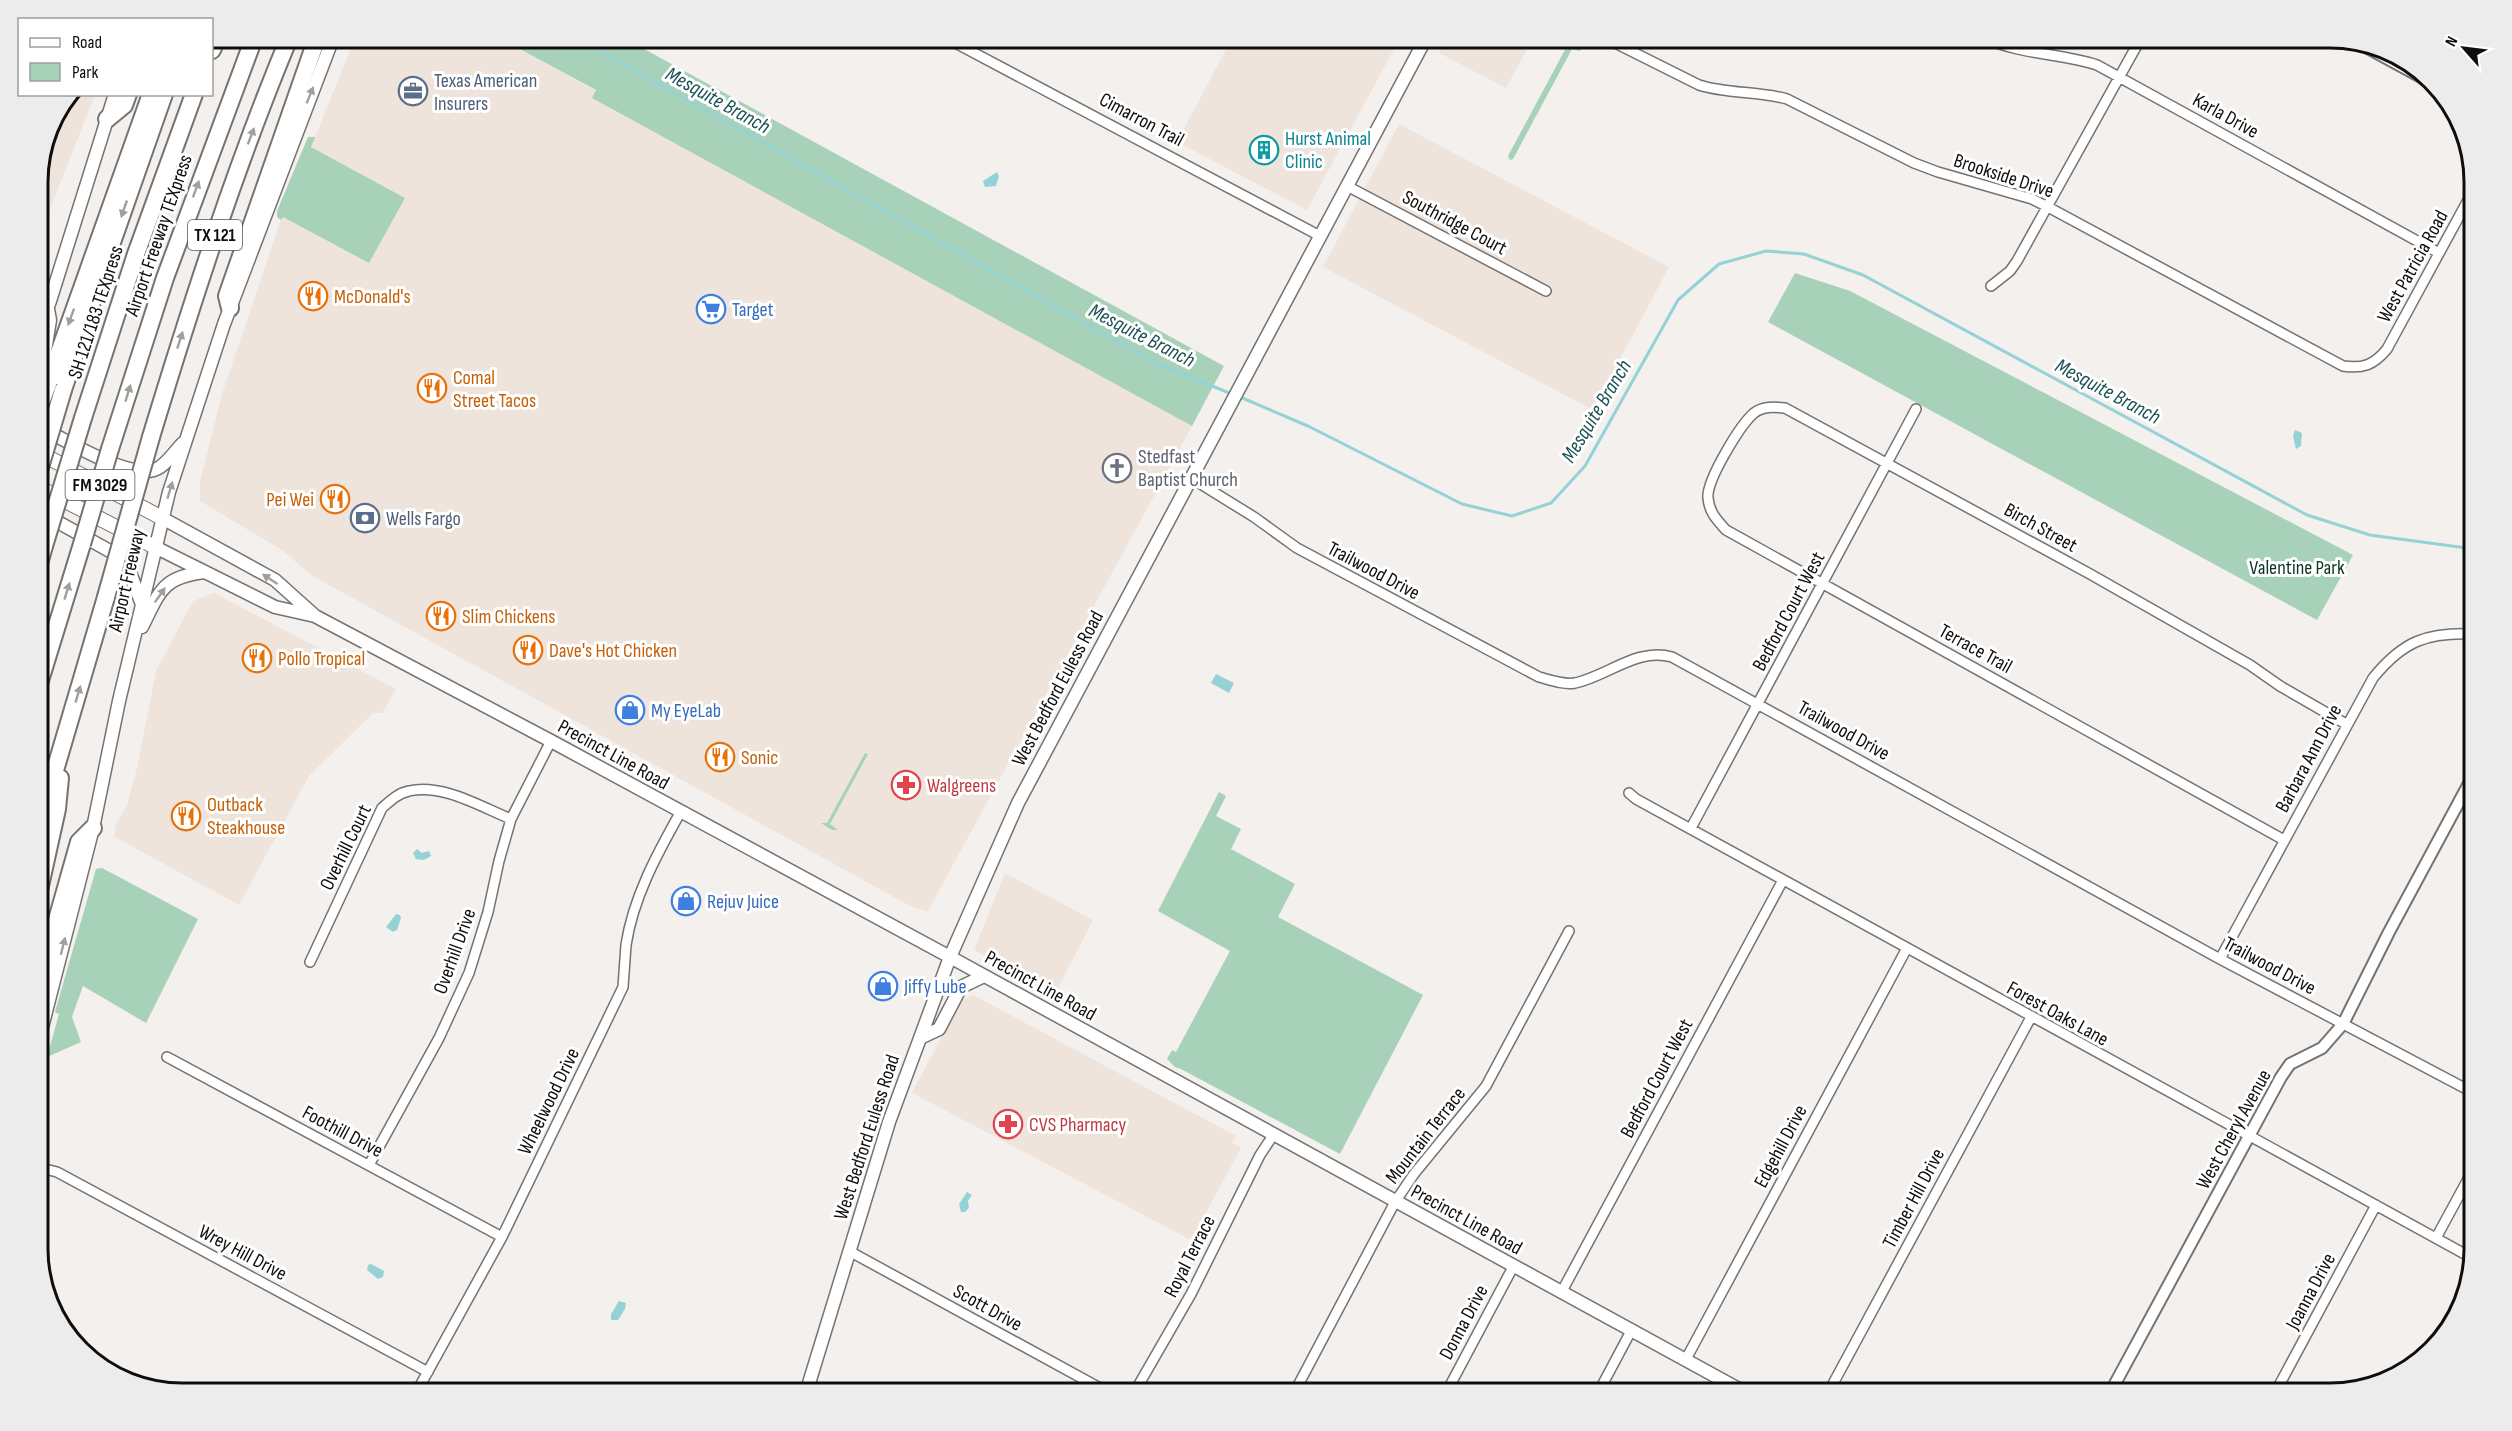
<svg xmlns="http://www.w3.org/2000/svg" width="2512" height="1431" font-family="'Sofia Sans Condensed',sans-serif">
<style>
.built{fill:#eee4dc}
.green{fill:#a8d1b9}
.water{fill:#95d2d6}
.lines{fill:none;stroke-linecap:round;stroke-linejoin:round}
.stream{stroke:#95d2d6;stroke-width:3}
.minor-casing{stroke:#757270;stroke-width:12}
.tertiary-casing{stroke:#757270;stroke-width:14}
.secondary-casing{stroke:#757270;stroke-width:15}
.primary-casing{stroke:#757270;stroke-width:16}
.motorway-casing{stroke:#757270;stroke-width:20}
.minor{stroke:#fff;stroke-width:9}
.tertiary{stroke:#fff;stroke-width:10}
.secondary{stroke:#fff;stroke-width:12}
.primary{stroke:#fff;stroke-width:14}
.motorway{stroke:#fff;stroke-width:16}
.motorway-bridge-casing{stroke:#757270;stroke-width:20;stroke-linecap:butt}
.motorway-bridge{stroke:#fff;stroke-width:16}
.oneway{fill:#9f9f9e}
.labels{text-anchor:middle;stroke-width:6;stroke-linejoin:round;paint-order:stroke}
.shield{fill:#fff;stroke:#575656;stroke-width:1.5}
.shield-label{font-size:18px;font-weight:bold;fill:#0f0e0d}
.service-label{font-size:20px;fill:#4e5e75;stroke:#fff;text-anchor:start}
.street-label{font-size:20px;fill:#0f0e0d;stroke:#fff}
.culture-label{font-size:20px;fill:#0d838f;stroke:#fff;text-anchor:start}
.food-label{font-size:20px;fill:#c56008;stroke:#fff;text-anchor:start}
.shop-label{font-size:20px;fill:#366cbe;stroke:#fff;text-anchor:start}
.worship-label{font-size:20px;fill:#5b616d;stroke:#fff;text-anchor:start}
.park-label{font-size:20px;fill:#0d3421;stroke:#fff}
.health-label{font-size:20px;fill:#be3a42;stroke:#fff;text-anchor:start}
.water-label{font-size:21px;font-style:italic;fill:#1c5155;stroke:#fff}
.rim{fill:none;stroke:#0f0e0d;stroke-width:3}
</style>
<rect width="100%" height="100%" fill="#f4f0ed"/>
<path class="built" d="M355,38H499L596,91L593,98L1192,426L928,911L912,907L311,575L282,550L200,501V481L222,394L282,216L405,198L311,147Z
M1232,38H1400L1307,210L1177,142Z
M1447,38H1533L1506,88L1439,53Z
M70,95H95L38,239V172L49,126Z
M1399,124L1669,267L1593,410L1323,267Z
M214,593L396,689L382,713H373L309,776L239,905L115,837V827L127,805L137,768L156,671L193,601Z
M1005,873L1093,920L1055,994L974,950Z
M973,995L1236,1136L1232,1143L1241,1148L1191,1240L912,1093L960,1002Z"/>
<path class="green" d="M499,38H624L1224,366L1192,426L592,98L596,90Z
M1560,38H1580L1586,41L1580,51L1572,49L1513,159L1510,160L1508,156L1567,46L1561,42Z
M308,137H315L311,147L405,198L369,263L283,217L281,220L277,217V211Z
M1795,273L1850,291L2353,555L2317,620L1768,322Z
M865,753L868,754L830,824L838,830H832L821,823H827Z
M1219,792L1226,796L1216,816L1241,829L1231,849L1295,884L1278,917L1423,995L1340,1154L1181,1069L1175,1067L1167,1059L1172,1050L1176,1052L1230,951L1158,911Z
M102,868L198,919L146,1023L83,986L72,1017L81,1042L47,1057L59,1014L55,1012L96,869Z"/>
<path class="water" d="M997,172L999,176L996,186L985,187L983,181Z
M2295,430L2302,433L2301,446L2296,449L2293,436Z
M1216,674L1234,683L1229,693L1211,683Z
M417,849L422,853L429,851L431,856L424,860L416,859L413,853Z
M396,914L400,915L401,918L397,930L393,932L386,927Z
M967,1192L972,1195L968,1201L969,1208L965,1212H961L959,1204Z
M371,1264L384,1271L383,1277L378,1279L367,1270L368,1265Z
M619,1301L626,1303L625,1309L618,1320H611V1314Z"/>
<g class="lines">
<path class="stream" d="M577,38L1154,362L1234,395
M1240,397L1308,426L1462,504L1512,516L1551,503L1585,466L1678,300L1719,264L1766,251L1804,254L1863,275L2307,515L2370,535L2474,549"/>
<g class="minor-casing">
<path id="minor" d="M946,38L1320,236
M1605,38L1699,85C1727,94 1758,91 1787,99L1914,163L1938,172L2032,199L2048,207L2343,366C2363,369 2374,365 2387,349L2474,189
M1985,38C2021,55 2060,53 2097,65L2439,253
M1347,186L1546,291
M1991,286L2010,271L2017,261L2141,38
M1191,478L1254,517L1297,548L1539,677C1550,680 1564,685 1575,683C1608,676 1637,647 1672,657L2220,959L2474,1093
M1629,793L1636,799C1914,954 2193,1106 2472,1258
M1691,828L1916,409
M2284,840L1726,530C1717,520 1709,512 1708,498C1706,481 1740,425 1754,413C1763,406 1774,407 1785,408L2090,574L2250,665L2280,686L2346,724
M2220,959L2373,678C2403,641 2427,632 2474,634
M310,962L382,808C390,801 398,793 409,791C442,783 481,807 511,819
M167,1057L502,1237
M369,1165L439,1038L469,973L488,912L499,861L511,819L551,741
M38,1171L45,1169L57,1172L428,1372
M2436,1238L2474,1168
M849,1251L1109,1393
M1561,1293L1783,880
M1685,1361L1907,948
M416,1393L502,1237L623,987C624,973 625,959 626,945C633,898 657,854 680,813
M1134,1393L1191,1294L1260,1155L1274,1134
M1294,1393L1395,1202L1414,1174L1486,1086L1569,931
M1446,1393L1513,1267
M1598,1393L1631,1331
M1828,1393L2030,1019
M2275,1393L2376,1205"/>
</g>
<g class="tertiary-casing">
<path id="tertiary" d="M2368,48L2423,78
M2110,1393L2281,1077L2290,1064L2322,1048L2343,1024L2389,932L2474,774"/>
</g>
<g class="secondary-casing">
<path id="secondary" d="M38,332L50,301L115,94
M38,395L50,320L48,309
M38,404L49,432C73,444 137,484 160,467C169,461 176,450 183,443
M38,511L117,555L128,567L141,602
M162,518L275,580L314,615
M155,547L275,607L315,616L551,741L950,957L1746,1393
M142,627C160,591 162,577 205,572
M920,1038L939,1029L961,987L984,976
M38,1043L93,828L119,701L169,492L224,324L333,38
M806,1393L889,1122L950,957L1018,803L1426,38"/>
</g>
<g class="primary-casing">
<path id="primary" d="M38,452L162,518
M38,487L155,547"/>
</g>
<g class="motorway-casing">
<path id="motorway" d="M212,50L217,38
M107,119L124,105L128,94
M230,308L227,296L317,38
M49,381L151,94
M63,390L103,268L164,94
M83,418L136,254L194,94
M151,437C192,302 235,168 289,38
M110,449L165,278L254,38
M38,567L44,546
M38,687L82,544
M38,828L106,597
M38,895L57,809L60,778
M38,987L79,842L93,828"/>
</g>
<use href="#minor" class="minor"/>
<use href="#tertiary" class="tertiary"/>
<use href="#secondary" class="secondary"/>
<use href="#primary" class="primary"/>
<use href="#motorway" class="motorway"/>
<g class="motorway-bridge-casing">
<path id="motorway-bridge" d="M38,411L49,381
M38,474L63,390
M82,544L110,449
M44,546L83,418
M106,597L151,437"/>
</g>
<use href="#motorway-bridge" class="motorway-bridge"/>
</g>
<defs><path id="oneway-solid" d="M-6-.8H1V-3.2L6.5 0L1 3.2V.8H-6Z" transform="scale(1.5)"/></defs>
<g class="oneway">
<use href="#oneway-solid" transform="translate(310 95) rotate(-68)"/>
<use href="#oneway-solid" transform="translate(251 136) rotate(-69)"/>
<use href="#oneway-solid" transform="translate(196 189) rotate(-70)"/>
<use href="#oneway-solid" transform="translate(124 209) rotate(109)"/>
<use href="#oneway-solid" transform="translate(71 317) rotate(110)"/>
<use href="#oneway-solid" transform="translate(180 340) rotate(-72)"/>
<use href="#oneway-solid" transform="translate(128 393) rotate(-73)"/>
<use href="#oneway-solid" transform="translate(170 490) rotate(-73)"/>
<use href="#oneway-solid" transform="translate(270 579) rotate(-147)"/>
<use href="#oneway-solid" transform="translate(67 591) rotate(-73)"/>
<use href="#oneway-solid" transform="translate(160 595) rotate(-55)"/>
<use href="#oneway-solid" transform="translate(78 694) rotate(-74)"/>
<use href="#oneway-solid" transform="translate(63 946) rotate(-76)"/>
</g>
<defs>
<g id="office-ring" transform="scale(1.5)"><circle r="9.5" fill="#fff" stroke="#5c6f8a" stroke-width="1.5"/><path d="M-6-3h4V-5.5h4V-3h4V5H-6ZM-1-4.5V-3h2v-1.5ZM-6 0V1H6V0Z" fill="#5c6f8a"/></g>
<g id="building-ring" transform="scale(1.5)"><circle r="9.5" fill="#fff" stroke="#0f9aa8" stroke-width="1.5"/><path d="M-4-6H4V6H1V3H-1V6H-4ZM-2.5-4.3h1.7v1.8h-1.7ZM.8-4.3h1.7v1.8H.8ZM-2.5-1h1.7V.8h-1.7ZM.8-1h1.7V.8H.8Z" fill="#0f9aa8"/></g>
<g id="restaurant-ring" transform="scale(1.5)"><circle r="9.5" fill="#fff" stroke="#e8710a" stroke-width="1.5"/><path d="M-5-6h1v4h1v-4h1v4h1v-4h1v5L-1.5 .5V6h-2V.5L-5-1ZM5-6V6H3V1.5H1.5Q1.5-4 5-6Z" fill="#e8710a"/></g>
<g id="supermarket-ring" transform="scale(1.5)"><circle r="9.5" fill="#fff" stroke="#3f7fe0" stroke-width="1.5"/><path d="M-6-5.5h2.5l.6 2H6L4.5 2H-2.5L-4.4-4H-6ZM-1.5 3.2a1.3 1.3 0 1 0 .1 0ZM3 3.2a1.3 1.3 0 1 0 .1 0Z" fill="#3f7fe0"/></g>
<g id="church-ring" transform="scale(1.5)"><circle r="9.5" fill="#fff" stroke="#6b7280" stroke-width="1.5"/><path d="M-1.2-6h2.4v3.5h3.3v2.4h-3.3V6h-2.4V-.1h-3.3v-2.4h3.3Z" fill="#6b7280"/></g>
<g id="bank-ring" transform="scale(1.5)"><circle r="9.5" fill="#fff" stroke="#5c6f8a" stroke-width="1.5"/><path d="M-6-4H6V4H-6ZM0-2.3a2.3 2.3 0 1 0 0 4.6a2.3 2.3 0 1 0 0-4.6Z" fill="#5c6f8a"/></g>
<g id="shop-ring" transform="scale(1.5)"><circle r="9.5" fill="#fff" stroke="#3f7fe0" stroke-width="1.5"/><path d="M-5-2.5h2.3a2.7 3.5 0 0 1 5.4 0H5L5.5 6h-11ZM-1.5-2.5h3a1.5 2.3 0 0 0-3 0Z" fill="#3f7fe0"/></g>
<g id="pharmacy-ring" transform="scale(1.5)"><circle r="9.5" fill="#fff" stroke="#e0444e" stroke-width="1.5"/><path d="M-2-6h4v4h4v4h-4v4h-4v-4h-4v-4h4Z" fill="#e0444e"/></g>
</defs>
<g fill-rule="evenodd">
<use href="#office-ring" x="413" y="91"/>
<use href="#building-ring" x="1264" y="150"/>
<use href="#restaurant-ring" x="313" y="296"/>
<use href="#supermarket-ring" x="711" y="309"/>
<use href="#restaurant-ring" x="432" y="388"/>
<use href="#church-ring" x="1117" y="468"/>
<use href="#restaurant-ring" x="335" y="499"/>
<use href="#bank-ring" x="365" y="518"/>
<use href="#restaurant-ring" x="441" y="616"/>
<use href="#restaurant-ring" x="528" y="650"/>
<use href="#restaurant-ring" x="257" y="658"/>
<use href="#shop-ring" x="630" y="710"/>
<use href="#restaurant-ring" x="720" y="757"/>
<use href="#pharmacy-ring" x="906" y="785"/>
<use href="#restaurant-ring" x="186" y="816"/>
<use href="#shop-ring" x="686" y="901"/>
<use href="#shop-ring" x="883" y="986"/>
<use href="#pharmacy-ring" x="1008" y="1124"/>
</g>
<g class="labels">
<g class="shield">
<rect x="188" y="220" width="54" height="30" rx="4.5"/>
<rect x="65.5" y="470" width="69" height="30" rx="4.5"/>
</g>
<g class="shield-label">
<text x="215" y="241">TX 121</text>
<text x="100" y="491">FM 3029</text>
</g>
<g class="service-label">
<text x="434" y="87">Texas American<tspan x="434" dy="23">Insurers</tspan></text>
<text x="386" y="525">Wells Fargo</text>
</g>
<g class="street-label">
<text transform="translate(2226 115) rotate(29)" y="7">Karla Drive</text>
<text transform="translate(1142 119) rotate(28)" y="7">Cimarron Trail</text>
<text transform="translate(2004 175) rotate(18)" y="7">Brookside Drive</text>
<text transform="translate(1455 222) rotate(28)" y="7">Southridge Court</text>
<text transform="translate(158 235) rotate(-71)" y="7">Airport Freeway TEXpress</text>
<text transform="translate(2412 266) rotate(-61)" y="7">West Patricia Road</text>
<text transform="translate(95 312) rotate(-72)" y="7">SH 121/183 TEXpress</text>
<text transform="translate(2041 527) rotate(29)" y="7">Birch Street</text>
<text transform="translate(1374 570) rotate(28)" y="7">Trailwood Drive</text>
<text transform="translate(126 580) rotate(-77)" y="7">Airport Freeway</text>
<text transform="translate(1788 611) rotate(-62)" y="7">Bedford Court West</text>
<text transform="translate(1976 648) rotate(29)" y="7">Terrace Trail</text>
<text transform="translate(1057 688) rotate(-62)" y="7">West Bedford Euless Road</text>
<text transform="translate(1844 730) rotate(29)" y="7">Trailwood Drive</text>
<text transform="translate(614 754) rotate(29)" y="7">Precinct Line Road</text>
<text transform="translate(2308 758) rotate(-62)" y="7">Barbara Ann Drive</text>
<text transform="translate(345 847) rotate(-64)" y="7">Overhill Court</text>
<text transform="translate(454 951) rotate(-70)" y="7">Overhill Drive</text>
<text transform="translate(2270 965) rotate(28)" y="7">Trailwood Drive</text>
<text transform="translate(1041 985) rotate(29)" y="7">Precinct Line Road</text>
<text transform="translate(2058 1013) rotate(29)" y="7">Forest Oaks Lane</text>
<text transform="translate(1656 1078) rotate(-62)" y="7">Bedford Court West</text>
<text transform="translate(548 1101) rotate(-64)" y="7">Wheelwood Drive</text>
<text transform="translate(2233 1129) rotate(-61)" y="7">West Cheryl Avenue</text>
<text transform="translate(343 1131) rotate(28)" y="7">Foothill Drive</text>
<text transform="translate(1425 1135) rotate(-52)" y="7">Mountain Terrace</text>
<text transform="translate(866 1137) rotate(-72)" y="7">West Bedford Euless Road</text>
<text transform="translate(1780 1146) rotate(-62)" y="7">Edgehill Drive</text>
<text transform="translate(1913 1198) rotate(-62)" y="7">Timber Hill Drive</text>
<text transform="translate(1467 1219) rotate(29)" y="7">Precinct Line Road</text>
<text transform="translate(243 1252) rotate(28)" y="7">Wrey Hill Drive</text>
<text transform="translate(1189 1256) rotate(-63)" y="7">Royal Terrace</text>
<text transform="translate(2310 1291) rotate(-62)" y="7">Joanna Drive</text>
<text transform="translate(988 1307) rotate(29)" y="7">Scott Drive</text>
<text transform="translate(1463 1322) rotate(-62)" y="7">Donna Drive</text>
</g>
<g class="culture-label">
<text x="1285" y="145">Hurst Animal<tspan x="1285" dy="23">Clinic</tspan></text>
</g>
<g class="food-label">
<text x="334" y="303">McDonald's</text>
<text x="453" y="384">Comal<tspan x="453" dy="23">Street Tacos</tspan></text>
<text x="314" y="506" text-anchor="end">Pei Wei</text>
<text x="462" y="623">Slim Chickens</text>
<text x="549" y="657">Dave's Hot Chicken</text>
<text x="278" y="665">Pollo Tropical</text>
<text x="741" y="764">Sonic</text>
<text x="207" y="811">Outback<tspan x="207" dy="23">Steakhouse</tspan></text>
</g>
<g class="shop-label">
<text x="732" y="316">Target</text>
<text x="651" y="717">My EyeLab</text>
<text x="707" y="908">Rejuv Juice</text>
<text x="904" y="993">Jiffy Lube</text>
</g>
<g class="worship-label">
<text x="1138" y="463">Stedfast<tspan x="1138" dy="23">Baptist Church</tspan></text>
</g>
<g class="park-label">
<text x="2297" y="574">Valentine Park</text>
</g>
<g class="health-label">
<text x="927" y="792">Walgreens</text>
<text x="1029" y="1131">CVS Pharmacy</text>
</g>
<g class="water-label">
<text transform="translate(718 100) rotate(29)" y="7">Mesquite Branch</text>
<text transform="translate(1142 335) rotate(27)" y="7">Mesquite Branch</text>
<text transform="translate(2108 391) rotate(28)" y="7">Mesquite Branch</text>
<text transform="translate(1596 411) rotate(-59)" y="7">Mesquite Branch</text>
</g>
</g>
<path d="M0 0H2512V1431H0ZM182 48H2330A134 134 0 0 1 2464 182V1249A134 134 0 0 1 2330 1383H182A134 134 0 0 1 48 1249V182A134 134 0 0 1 182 48Z" fill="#ececec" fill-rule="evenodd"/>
<path class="rim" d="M182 48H2330A134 134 0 0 1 2464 182V1249A134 134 0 0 1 2330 1383H182A134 134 0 0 1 48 1249V182A134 134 0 0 1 182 48Z"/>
<rect x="18" y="18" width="195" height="78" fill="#ffffff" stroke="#9f9f9e" stroke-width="1.5"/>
<rect x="30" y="38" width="30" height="9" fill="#ffffff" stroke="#9f9f9e" stroke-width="1.5"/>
<text x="72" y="48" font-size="18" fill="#0f0e0d">Road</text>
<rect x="30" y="63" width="30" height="18" fill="#a8d1b9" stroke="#9f9f9e" stroke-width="1.5"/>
<text x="72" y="78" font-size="18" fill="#0f0e0d">Park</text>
<g transform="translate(2464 48) rotate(298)" stroke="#ffffff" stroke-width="4.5" paint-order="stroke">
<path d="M0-4.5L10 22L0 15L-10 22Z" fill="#0f0e0d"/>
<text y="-9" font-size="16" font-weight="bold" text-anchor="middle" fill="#0f0e0d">N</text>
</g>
</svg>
